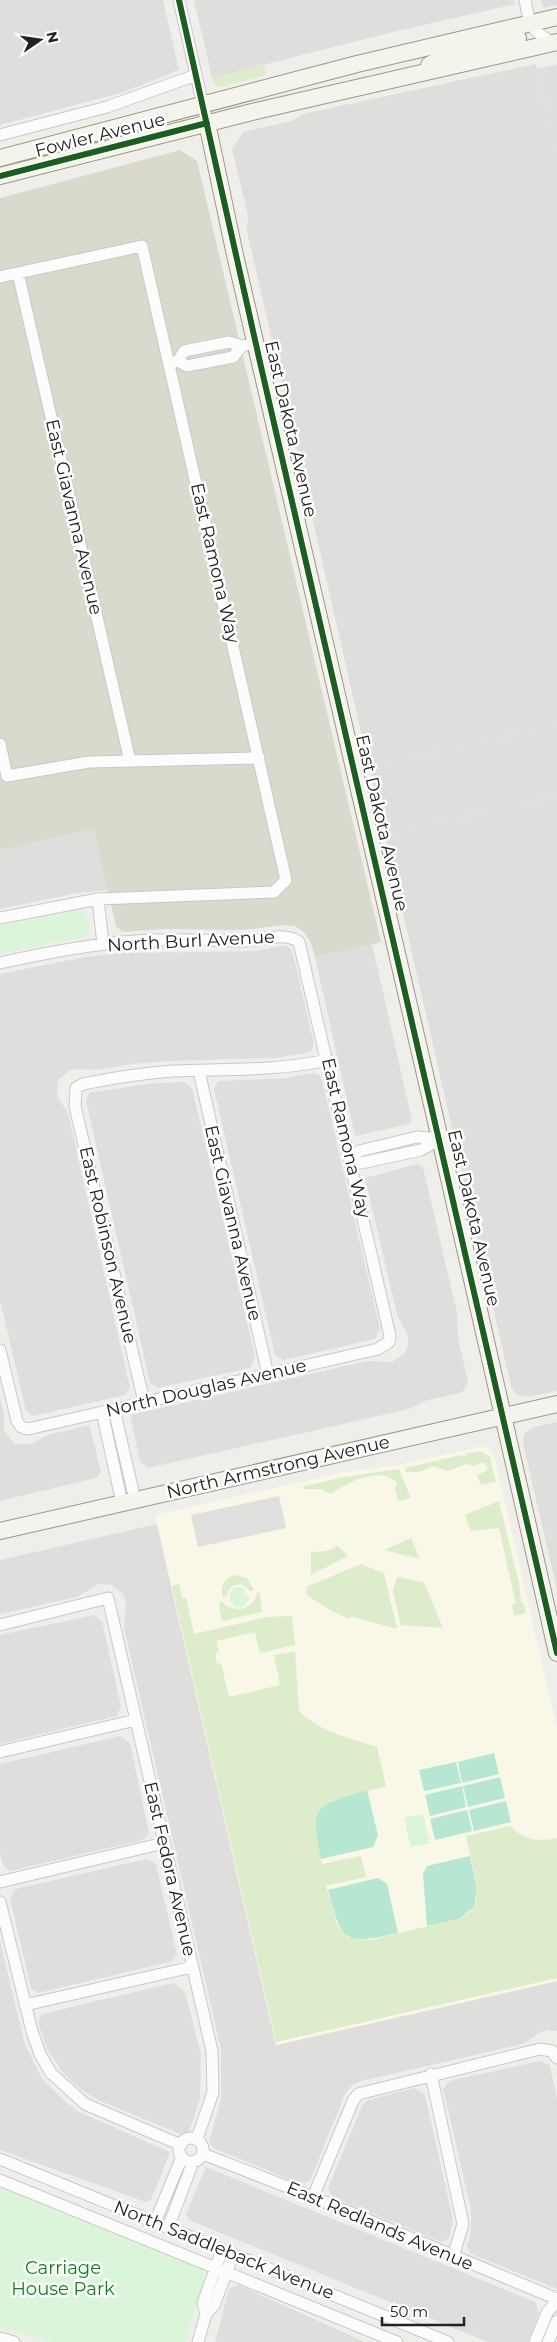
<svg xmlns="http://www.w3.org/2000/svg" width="557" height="2342" font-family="Montserrat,sans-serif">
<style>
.residential{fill:#dfdedc}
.education{fill:#f8f7e8}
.religious{fill:#dededc}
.construction{fill:#d9d9cd}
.grass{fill:#ddeccb}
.park{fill:#daf5da}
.pitch{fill:#b7e6d2}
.parking{fill:#e0dfde}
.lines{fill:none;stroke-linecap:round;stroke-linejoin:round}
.street-casing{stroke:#c9c8c7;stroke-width:13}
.secondary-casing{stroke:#999a82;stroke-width:18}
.street{stroke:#fdfcfc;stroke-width:11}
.secondary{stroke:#f4f4ed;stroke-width:16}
.cycleway-casing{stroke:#fff;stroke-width:9}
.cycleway{stroke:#1b5e20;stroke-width:6}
.labels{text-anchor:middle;stroke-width:5;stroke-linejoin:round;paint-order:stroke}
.street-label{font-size:18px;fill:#222;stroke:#fff}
.park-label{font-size:18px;fill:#0c8416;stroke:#fff}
</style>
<rect width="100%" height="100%" fill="#f0eeeb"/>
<path class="residential" d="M0,0H163L179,70L124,92L0,125Z
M194,0H514L515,4L385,34L212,78Z
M541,0H557V5L543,8Z
M536,64L557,156V725L369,767L247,231L248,216L232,149L243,132L292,121L303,114Z
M557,796V1391L527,1397L517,1395L511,1386L385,835Z
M94,829L109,890L77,893L0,909V850Z
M372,944L412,1120L409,1124L355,1136L315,957Z
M286,945L292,950L314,1044L311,1052L276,1058L169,1061L133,1064L97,1070L79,1069L69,1071L58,1080L57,1090L58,1098L68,1113L130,1388L125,1395L33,1416L26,1411L0,1300V974L85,957L123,953L256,951Z
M313,1073L321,1076L380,1329L375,1339L284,1360L275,1355L214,1089L218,1081L287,1078Z
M184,1082L192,1088L255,1356L250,1368L158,1388L150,1383L86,1101L89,1093L146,1084Z
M418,1164L423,1167L457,1313L458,1338L468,1383L463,1392L425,1401L409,1409L148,1468L140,1461L130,1415L368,1361L392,1362L405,1353L408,1345V1336L397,1314L365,1178Z
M0,1397L4,1414V1431L15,1444H31L48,1435L89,1425L101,1472L96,1478L0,1501Z
M557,1422V1590L523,1443L524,1434L532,1428Z
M157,1524L276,2045L557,1981V2031L548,2030L539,2033L523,2044L361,2081L351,2086L345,2094L310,2181L300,2184L213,2148L209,2142L221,2099V2049L124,1628L126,1601L122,1593L111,1585L98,1584L77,1597L0,1614V1560Z
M94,1615L102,1621L121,1707L116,1716L0,1744V1635Z
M120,1736L130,1743L149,1833L143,1840L10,1871L3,1865L0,1854V1764Z
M147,1859L156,1864L177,1955L170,1962L38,1993L31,1988L10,1899L15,1889Z
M0,1941L25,2045L43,2080L66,2102L79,2112L170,2152L151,2200L146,2202L0,2150Z
M173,1983L185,1992L201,2054L200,2098L190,2129L186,2133L180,2134L98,2100L80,2089L63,2073L47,2049L38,2022L42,2014Z
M540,2061L550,2066L557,2099V2289L469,2253L467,2246L471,2232V2209L443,2089L449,2081Z
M415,2088L425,2095L453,2220L449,2238L446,2241L441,2242L332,2197L328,2188L363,2104L368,2100Z
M206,2167L535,2302L539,2313L528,2342H488L189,2220L186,2214Z
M238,2285L365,2342H215L229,2289Z"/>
<path class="education" d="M480,1447H486L494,1455L557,1728V1981L276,2045L155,1515L349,1471L393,1466Z"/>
<path class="religious" d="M557,64V156L537,69Z
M557,725V796L385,835L369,767Z"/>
<path class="construction" d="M180,150L197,161L381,942L315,957L311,943L305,933L295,926L283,925L243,930L165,929L122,932L116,926L94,829L0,850V198Z"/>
<path class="grass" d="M264,64L266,75L220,87L215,85L212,78Z
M480,1451L490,1457L496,1482L481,1485L477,1475L488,1470L484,1462L474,1466L467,1464L448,1471L434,1466L420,1472H406L405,1468L461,1455L462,1457L466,1456L465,1454Z
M399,1469L411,1498L398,1501L395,1489L397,1483C380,1465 346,1483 331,1494L320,1489H304V1486L344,1477Z
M499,1501L519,1583L521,1602H523L526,1613L514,1616L512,1605L516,1604L499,1528L471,1531L465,1515Z
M411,1538L420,1559L384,1550Z
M338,1546L348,1556L311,1575V1552L327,1551Z
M361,1564L384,1573L397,1629L351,1616L349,1619L330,1610L307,1595L306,1587Z
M236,1575L247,1578L254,1590L250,1591L244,1585C234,1583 229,1587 226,1597H223C219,1586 225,1577 236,1575Z
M397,1577L424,1582L443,1628L401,1625L393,1591Z
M179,1584L182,1598H186L194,1634L268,1617L292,1616L295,1645L260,1653L255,1632L216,1641L219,1652L215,1653L217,1664L221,1663L229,1697L280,1685L274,1655L295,1651L299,1711C320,1732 349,1738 377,1747L386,1786L331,1801L316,1834L322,1864L361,1856L366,1877L326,1886L337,1924L348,1937L370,1940L459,1919C464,1916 470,1912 474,1907C482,1892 469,1853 466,1836L511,1826C523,1841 539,1842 557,1838V1978L276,2042L172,1586Z
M260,1592L262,1612L222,1621L219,1607L221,1601C234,1614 252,1611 257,1593Z"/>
<path class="park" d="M76,911L84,912L90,923L89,933L82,937L0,954V926Z
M236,1587L244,1588L246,1595H248L249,1599L244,1606L236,1607L230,1601V1592Z
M423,1814L430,1843L411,1847L404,1818Z
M0,2185L200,2267L204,2272V2280L185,2342H51L0,2327Z"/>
<path class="pitch" d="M494,1753L499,1774L462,1783L458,1762Z
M456,1762L461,1783L424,1791L419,1770Z
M500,1777L505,1798L468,1807L463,1786Z
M462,1786L466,1807L430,1816L425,1795Z
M367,1790L378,1835L373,1847L321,1859C309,1805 316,1805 367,1790Z
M506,1801L511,1822L474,1831L469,1810Z
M467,1810L472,1831L435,1840L430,1819Z
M470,1856L477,1890L474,1907L459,1919L427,1926L423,1874L427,1866Z
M378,1878L387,1884L398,1933C344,1945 342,1943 328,1890Z"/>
<path class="parking" d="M279,1496L286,1528L198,1547L191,1515Z"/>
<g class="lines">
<g class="street-casing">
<path id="street" d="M179,0L207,123
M525,0C530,25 530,31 554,43
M0,135L107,107L196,75
M18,273L130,761
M0,277L142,246L286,880L274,892L98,899L0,918
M178,361L184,351L229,342L242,346L255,343
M171,363L178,361L187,366L233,357L242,346
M0,744L7,776L89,762L259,758
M98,899L103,944
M0,963C45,953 90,944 136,941C172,938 208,941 243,941C261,941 284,931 299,942L390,1336L389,1342L378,1349L28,1429L21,1427L17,1421L0,1350
M199,1071L268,1375
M417,1137L440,1139L421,1150L361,1163L351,1159L359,1151Z
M144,1402L75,1106L76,1088L83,1084C113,1078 143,1073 174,1071C226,1069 277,1071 328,1060
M114,1409L135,1500
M102,1412L122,1503
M0,1625L108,1598L212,2051L213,2092L197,2139
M0,1752L136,1720
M0,1882L164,1843
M0,1902L32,2031L40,2054L51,2073L85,2104L181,2145
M25,2005L192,1967
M431,2074L463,2224L453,2257
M179 2150a12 12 0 1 1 24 0a12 12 0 1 1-24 0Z
M203,2154L313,2197L557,2299
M0,2159L448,2342
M0,2180L397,2342
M313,2197L353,2101L358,2094L540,2049L552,2051L557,2058
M155,2222L182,2157
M168,2228L193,2162
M206,2314L203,2303L222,2250
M0,2338L14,2342
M198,2342L206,2314L214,2305L233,2255
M535,2342L548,2311L557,2302
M548,2342L557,2321"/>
</g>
<g class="secondary-casing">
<path id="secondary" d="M429,65L449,55L518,38
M207,123L235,255L440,1139L557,1653
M0,158L357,64L557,17
M0,176L256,111L557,42
M0,1531L557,1404"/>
</g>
<use href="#street" class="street"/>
<use href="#secondary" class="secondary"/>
<g class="cycleway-casing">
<path id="cycleway" d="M179,0C300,552 433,1101 557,1653
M0,176L207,123"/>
</g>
<use href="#cycleway" class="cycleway"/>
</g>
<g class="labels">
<g class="street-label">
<text transform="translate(100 135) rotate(-14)" y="6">Fowler Avenue</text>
<text transform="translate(291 429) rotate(77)" y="6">East Dakota Avenue</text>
<text transform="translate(74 517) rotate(77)" y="6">East Giavanna Avenue</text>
<text transform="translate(215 563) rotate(77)" y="6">East Ramona Way</text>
<text transform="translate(382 823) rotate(77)" y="6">East Dakota Avenue</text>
<text transform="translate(191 941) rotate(-3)" y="6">North Burl Avenue</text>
<text transform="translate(346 1138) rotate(77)" y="6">East Ramona Way</text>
<text transform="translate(474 1218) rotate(77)" y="6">East Dakota Avenue</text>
<text transform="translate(233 1223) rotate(77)" y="6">East Giavanna Avenue</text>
<text transform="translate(108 1245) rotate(77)" y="6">East Robinson Avenue</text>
<text transform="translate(206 1388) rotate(-13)" y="6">North Douglas Avenue</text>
<text transform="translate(278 1467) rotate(-13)" y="6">North Armstrong Avenue</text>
<text transform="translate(170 1869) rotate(77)" y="6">East Fedora Avenue</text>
<text transform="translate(380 2226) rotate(23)" y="6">East Redlands Avenue</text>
<text transform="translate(224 2250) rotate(22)" y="6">North Saddleback Avenue</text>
</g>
<g class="park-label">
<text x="63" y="2274">Carriage<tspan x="63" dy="21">House Park</tspan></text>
</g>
</g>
<g transform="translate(40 40) rotate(77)" stroke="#ffffff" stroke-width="4" paint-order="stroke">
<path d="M0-4L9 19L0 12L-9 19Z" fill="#222222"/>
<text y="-8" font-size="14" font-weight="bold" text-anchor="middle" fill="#222222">N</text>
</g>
<path d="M382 2317v8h82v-8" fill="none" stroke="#222222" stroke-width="2.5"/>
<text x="390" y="2317" font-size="15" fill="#222222" stroke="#ffffff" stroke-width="4" paint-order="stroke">50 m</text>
</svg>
